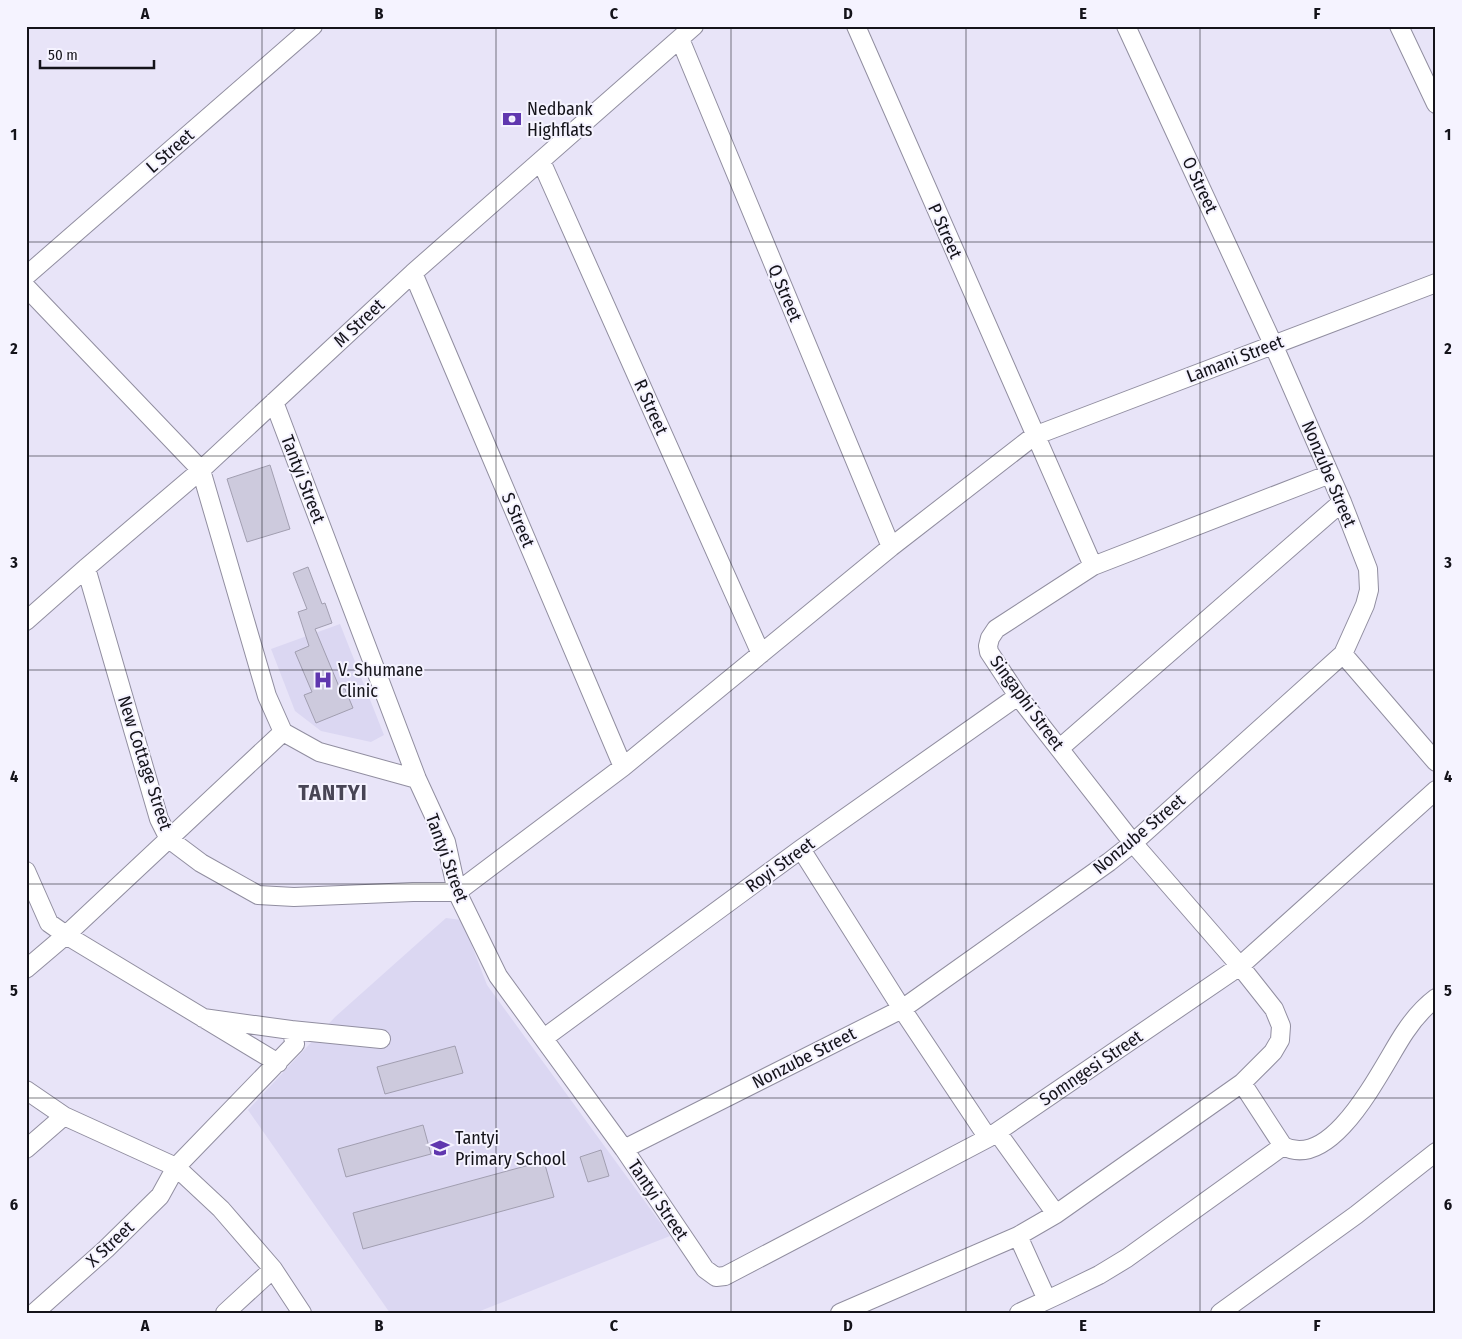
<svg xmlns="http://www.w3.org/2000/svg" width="1462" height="1339" font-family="'Fira Sans Condensed',sans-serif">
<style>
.built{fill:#dbd7f2}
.building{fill:#cdcadd;stroke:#a19eb0}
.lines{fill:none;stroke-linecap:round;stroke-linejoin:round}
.minor-casing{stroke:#918ea0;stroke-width:20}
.minor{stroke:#fff;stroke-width:18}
.grid{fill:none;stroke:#14131a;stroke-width:1;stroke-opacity:0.55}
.labels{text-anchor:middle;stroke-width:4;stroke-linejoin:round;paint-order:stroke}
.poi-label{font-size:18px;fill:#14131a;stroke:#f5f3ff;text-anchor:start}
.street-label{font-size:18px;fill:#14131a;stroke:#f5f3ff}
.district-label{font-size:22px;font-weight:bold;letter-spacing:1px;fill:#484555;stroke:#f5f3ff}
.neatline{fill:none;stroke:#14131a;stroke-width:2}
.grid-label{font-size:16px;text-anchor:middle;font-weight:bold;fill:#14131a}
</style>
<rect width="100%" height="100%" fill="#e8e4f8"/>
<path class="built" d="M340,624L384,735L371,742L321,731L295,711L271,649Z
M446,918L462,920L487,985L670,1236L475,1313H390L248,1110L335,1017Z"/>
<path class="building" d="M270,465L290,529L247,542L227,479Z
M308,567L322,604L325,603L332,623L315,629L340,689H345L353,708L316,723L304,695L312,692L295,652L309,646L298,612L307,609L293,573Z
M455,1046L463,1073L385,1094L377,1067Z
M423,1125L431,1154L346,1177L338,1149Z
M601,1150L609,1176L588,1182L580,1157Z
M544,1161L554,1197L363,1249L353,1213Z"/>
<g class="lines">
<g class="minor-casing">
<path id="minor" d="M856,26L1093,566
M1399,26L1436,104
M680,39L891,547
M541,161L761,654
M413,273L623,767
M26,276L313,26
M26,287L201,470L267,696L283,732L319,752L417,779
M274,402L417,779L446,842L457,892L498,976L624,1149L705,1269L716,1277L725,1276L988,1138L1240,966L1436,790
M86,568L159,819L169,839L201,863L258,895L294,897L413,892H457L623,767L891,547L1034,436L1436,283
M26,621L86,568L201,470L413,273L694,26
M1343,654L1436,762
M1060,748L1342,502
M801,849L902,1009L988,1138
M26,871L49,923L66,935L278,1063
M26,969L66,935L283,732
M291,1030L381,1039
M544,1038L801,849L1018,696
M1242,1083L1283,1146C1334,1173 1383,1064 1405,1032C1413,1020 1424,1007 1436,998
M26,1090L64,1116L176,1167L221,1209L273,1269L302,1313
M997,1132L1056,1214
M26,1149L64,1116
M624,1149L902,1009L1109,862L1133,843L1343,654L1365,605L1369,590L1368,569L1342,502L1273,344L1126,26
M1018,1236L1047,1300
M34,1313L106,1249L160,1196L176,1167L295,1044L291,1030L203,1018
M225,1313L273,1269
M840,1313L1018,1236L1056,1214L1242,1083L1273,1052L1280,1040L1281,1026L1274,1009L1240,966L1133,843L1018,696L989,652L988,646L990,638L996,629L1093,566L1330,474
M1019,1313L1062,1293L1099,1275L1127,1258L1283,1146
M1220,1313L1356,1215L1436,1152"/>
</g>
<use href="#minor" class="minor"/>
</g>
<path class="grid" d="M262,26V1313M496,26V1313M731,26V1313M966,26V1313M1200,26V1313M26,242H1436M26,456H1436M26,670H1436M26,884H1436M26,1098H1436"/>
<defs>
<g id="bank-bare" transform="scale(1.5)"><path d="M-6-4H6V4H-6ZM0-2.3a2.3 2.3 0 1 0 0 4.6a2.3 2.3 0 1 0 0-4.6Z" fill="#6037af" stroke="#f5f3ff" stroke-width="2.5" paint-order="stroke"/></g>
<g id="hospital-bare" transform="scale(1.5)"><path d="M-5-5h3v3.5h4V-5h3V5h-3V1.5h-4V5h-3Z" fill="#6037af" stroke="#f5f3ff" stroke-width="2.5" paint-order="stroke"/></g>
<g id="school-bare" transform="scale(1.5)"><path d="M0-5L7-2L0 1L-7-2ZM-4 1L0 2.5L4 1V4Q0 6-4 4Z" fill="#6037af" stroke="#f5f3ff" stroke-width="2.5" paint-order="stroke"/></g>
</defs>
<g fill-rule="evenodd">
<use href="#bank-bare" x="512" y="119"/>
<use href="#hospital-bare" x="323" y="680"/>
<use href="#school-bare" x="440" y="1148"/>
</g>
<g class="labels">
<g class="poi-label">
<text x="527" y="115">Nedbank<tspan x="527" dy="21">Highflats</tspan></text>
<text x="338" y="676">V. Shumane<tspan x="338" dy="21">Clinic</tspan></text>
<text x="455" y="1144">Tantyi<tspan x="455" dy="21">Primary School</tspan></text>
</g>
<g class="street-label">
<text transform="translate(170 151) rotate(-41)" y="6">L Street</text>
<text transform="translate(1200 185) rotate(65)" y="6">O Street</text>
<text transform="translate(945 231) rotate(66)" y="6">P Street</text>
<text transform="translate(785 293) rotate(67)" y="6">Q Street</text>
<text transform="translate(359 323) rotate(-43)" y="6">M Street</text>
<text transform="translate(1235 359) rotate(-21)" y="6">Lamani Street</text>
<text transform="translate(651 407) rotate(66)" y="6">R Street</text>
<text transform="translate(1329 474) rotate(67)" y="6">Nonzube Street</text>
<text transform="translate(303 479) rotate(69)" y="6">Tantyi Street</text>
<text transform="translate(518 520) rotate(67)" y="6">S Street</text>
<text transform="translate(1027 703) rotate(54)" y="6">Singaphi Street</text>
<text transform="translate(145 763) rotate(72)" y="6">New Cottage Street</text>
<text transform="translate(1139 834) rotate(-40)" y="6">Nonzube Street</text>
<text transform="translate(447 858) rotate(70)" y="6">Tantyi Street</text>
<text transform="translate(780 865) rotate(-36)" y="6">Royi Street</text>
<text transform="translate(804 1058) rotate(-27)" y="6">Nonzube Street</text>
<text transform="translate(1091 1068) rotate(-34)" y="6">Somngesi Street</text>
<text transform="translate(658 1200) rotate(56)" y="6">Tantyi Street</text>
<text transform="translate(110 1244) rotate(-43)" y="6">X Street</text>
</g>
<g class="district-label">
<text x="333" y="800">TANTYI</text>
</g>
</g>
<rect width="1462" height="1339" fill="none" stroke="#f5f3ff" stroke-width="55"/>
<path d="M40 60v8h114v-8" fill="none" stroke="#14131a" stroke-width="2.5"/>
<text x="48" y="60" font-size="15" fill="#14131a" stroke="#f5f3ff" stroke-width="4" paint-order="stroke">50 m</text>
<rect x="28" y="28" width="1406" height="1284" class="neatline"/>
<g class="grid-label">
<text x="145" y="19">A</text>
<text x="379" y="19">B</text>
<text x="614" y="19">C</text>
<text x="848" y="19">D</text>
<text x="1083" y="19">E</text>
<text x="1317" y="19">F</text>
<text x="14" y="140">1</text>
<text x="1448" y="140">1</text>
<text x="14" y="354">2</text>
<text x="1448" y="354">2</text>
<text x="14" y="568">3</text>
<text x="1448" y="568">3</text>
<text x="14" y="782">4</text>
<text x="1448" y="782">4</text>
<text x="14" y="996">5</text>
<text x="1448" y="996">5</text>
<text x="14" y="1210">6</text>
<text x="1448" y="1210">6</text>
<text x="145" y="1331">A</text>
<text x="379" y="1331">B</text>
<text x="614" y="1331">C</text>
<text x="848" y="1331">D</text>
<text x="1083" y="1331">E</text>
<text x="1317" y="1331">F</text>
</g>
</svg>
